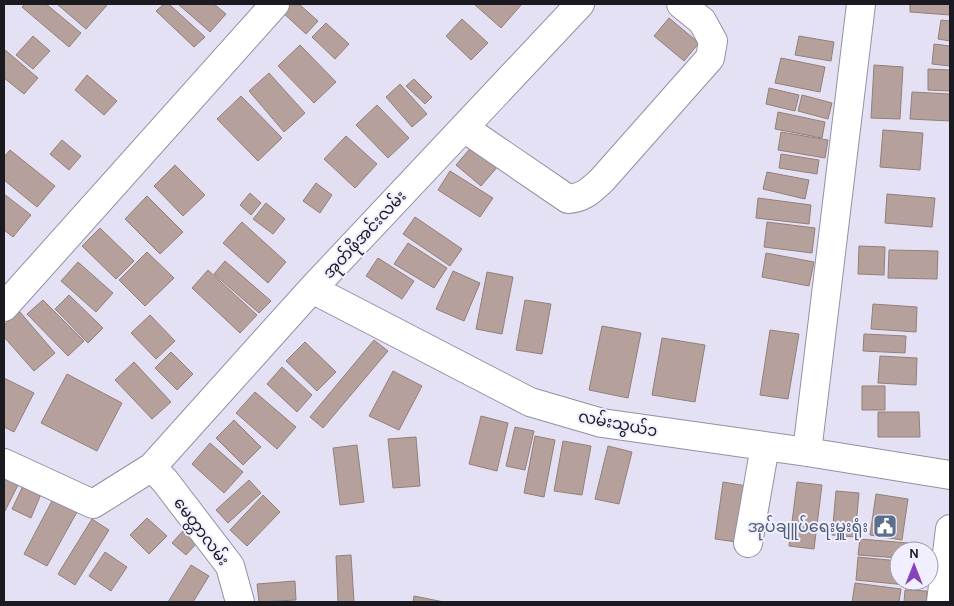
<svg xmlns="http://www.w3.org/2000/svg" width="954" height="606" font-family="Karla,'Noto Sans Myanmar',sans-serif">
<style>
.building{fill:#b6a09c;stroke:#937f7a}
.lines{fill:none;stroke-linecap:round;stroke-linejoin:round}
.minor-casing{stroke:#9390a2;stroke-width:30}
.minor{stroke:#fff;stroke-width:28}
.labels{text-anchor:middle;stroke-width:4;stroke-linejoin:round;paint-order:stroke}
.street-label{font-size:16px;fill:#1b1a21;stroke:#f1efff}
.service-label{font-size:16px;fill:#4e5e75;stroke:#f1efff;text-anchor:end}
</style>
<rect width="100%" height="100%" fill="#e4e1f4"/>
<path class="building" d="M25,4H46L81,33L69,47L22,7Z
M57,4H108L86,29Z
M164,4H169L205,37L194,47L156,11Z
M178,4H214L226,14L210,32Z
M287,4H299L318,21L306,34L281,11Z
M474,4H522L501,28Z
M910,4H950V15L910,12Z
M669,18L699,43L684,61L654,36Z
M462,19L488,43L471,60L446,36Z
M941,20L950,21V41L938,39Z
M326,23L349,44L335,59L312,37Z
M33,36L50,51L33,69L16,55Z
M799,36L834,42L831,61L795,55Z
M934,44L950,46V66L932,64Z
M300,45L336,82L314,103L278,66Z
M4,49L38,78L24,94L4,78Z
M781,58L825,67L820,92L775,83Z
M874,65L903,67L900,119L871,118Z
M928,69L950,70V91L928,90Z
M269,73L305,113L284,132L249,91Z
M87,75L117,101L104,115L75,90Z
M414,79L432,97L425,104L406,86Z
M400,84L427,114L412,127L386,97Z
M769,88L799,95L795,111L766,104Z
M912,92L950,94V121L910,119Z
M802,95L832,103L828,119L798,111Z
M241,96L282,138L258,161L217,119Z
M377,105L409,138L388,158L356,125Z
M778,112L825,122L822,138L775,129Z
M883,130L923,133L920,170L880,167Z
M781,132L828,140L825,158L778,150Z
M346,136L377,164L355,188L324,159Z
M62,140L81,156L69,170L50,154Z
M474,144L499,165L481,186L456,165Z
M10,150L55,186L37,207L4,180V157Z
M781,154L819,160L817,174L779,168Z
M175,165L205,195L183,216L154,186Z
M450,171L493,198L480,217L438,190Z
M767,172L809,180L805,199L763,189Z
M316,183L332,195L320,213L303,201Z
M250,193L261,203L251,215L240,205Z
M4,194L31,215L13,237L4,230Z
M887,194L935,198L932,227L885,223Z
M147,196L183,232L160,254L125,219Z
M758,198L811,205L809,224L756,218Z
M266,203L285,219L273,234L253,219Z
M415,217L462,249L450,266L403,234Z
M242,222L286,262L268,283L223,243Z
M767,222L815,228L812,253L764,247Z
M100,228L134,261L116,279L82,246Z
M408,243L447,268L434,288L394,264Z
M859,246L885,247L884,275L858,274Z
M889,250L938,251L937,279L888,278Z
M147,252L174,278L145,306L119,280Z
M766,253L814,262L809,286L762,277Z
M378,258L414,281L402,299L366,276Z
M225,261L271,301L259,313L214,274Z
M78,262L113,293L96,312L61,281Z
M208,270L257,315L240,333L192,288Z
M453,271L480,283L464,321L436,309Z
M487,272L513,277L502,334L476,329Z
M69,295L103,328L88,343L55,309Z
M43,300L84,341L68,356L27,314Z
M525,300L551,304L542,354L516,350Z
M873,304L917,307L916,332L871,329Z
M19,311L55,353L34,371L4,337V325Z
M150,315L175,341L156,359L131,333Z
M602,326L641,333L628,398L589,390Z
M770,330L799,334L788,399L760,395Z
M864,334L906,336L905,353L863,351Z
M662,338L705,345L695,402L652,395Z
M374,340L388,351L323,428L310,417Z
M305,342L336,372L317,391L286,361Z
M171,352L193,374L177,390L155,368Z
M880,356L917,358L916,385L878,383Z
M134,362L171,402L152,419L115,380Z
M282,367L312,395L297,412L267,384Z
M393,371L422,386L399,430L369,416Z
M67,374L122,403L97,451L41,423Z
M4,378L34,393L14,432L4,427Z
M862,386H885V410H862Z
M255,392L296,427L277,449L236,413Z
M878,412H919L920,437H878Z
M481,416L508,423L497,471L469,464Z
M234,420L261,447L243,465L216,438Z
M515,427L534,431L525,470L506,466Z
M535,436L555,440L544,497L524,493Z
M416,437L420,486L393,488L388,439Z
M563,441L591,446L582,495L554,491Z
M210,443L243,472L224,493L192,464Z
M357,445L364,502L340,505L333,448Z
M608,446L632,452L619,504L595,499Z
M4,471L21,479L5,511L4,510Z
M249,480L261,493L228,523L216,510Z
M723,482L753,487L744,543L715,539Z
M797,482L822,485L814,549L789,546Z
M23,486L41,494L31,518L12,509Z
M836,491L859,493L855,537L832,535Z
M876,494L908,499L902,540L870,535Z
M263,495L280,512L247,546L230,530Z
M53,499L77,512L47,566L24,554Z
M147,518L167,536L149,554L130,535Z
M92,519L109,530L75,585L58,574Z
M190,523L204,535L186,555L172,543Z
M860,539L908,543V551H899V558L858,555Z
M105,552L127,567L111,591L89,576Z
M351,555L354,602H338L336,556Z
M858,557L899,561V581H906V585L856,580Z
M191,565L209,576L193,602H168Z
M295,581L296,600L259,602L257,584Z
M855,583L901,589L899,602H852Z
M905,590L927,591V602H904Z
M414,596L444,602H413Z"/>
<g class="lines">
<g class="minor-casing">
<path id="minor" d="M464,128L568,199C584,198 591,190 602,180L710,58L713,41L702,21L681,4
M312,289L530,402L602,423L807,452L950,475
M4,307L275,4
M807,452L861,4
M4,463L93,504L152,467L312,289L580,4
M152,467L165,481L230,566L240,602
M748,543L765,446
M941,602L950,529"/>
</g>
<use href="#minor" class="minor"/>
</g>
<defs>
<g id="civic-square" transform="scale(1.25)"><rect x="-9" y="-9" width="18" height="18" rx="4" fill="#5c6f8a" stroke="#f1efff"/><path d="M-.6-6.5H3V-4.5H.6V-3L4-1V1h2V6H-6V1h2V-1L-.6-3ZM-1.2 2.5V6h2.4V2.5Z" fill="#fff"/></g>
</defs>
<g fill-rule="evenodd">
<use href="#civic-square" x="885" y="526"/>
</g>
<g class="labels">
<g class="street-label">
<text transform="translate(364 234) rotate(-47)" y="6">အုတ်ဖိုအင်းလမ်း</text>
<text transform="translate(618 423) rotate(11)" y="6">လမ်းသွယ်၁</text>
<text transform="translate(202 531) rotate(53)" y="6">မေတ္တာလမ်း</text>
</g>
<g class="service-label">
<text x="868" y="532">အုပ်ချူပ်ရေးမှူးရုံး</text>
</g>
</g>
<rect width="954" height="606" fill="none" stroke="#1b1a21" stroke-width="10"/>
<g transform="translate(914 566)"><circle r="24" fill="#f1efff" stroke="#9b9aa6"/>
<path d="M0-4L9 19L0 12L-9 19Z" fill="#8544b9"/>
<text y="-8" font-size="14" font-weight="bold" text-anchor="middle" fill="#1b1a21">N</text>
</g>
</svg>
